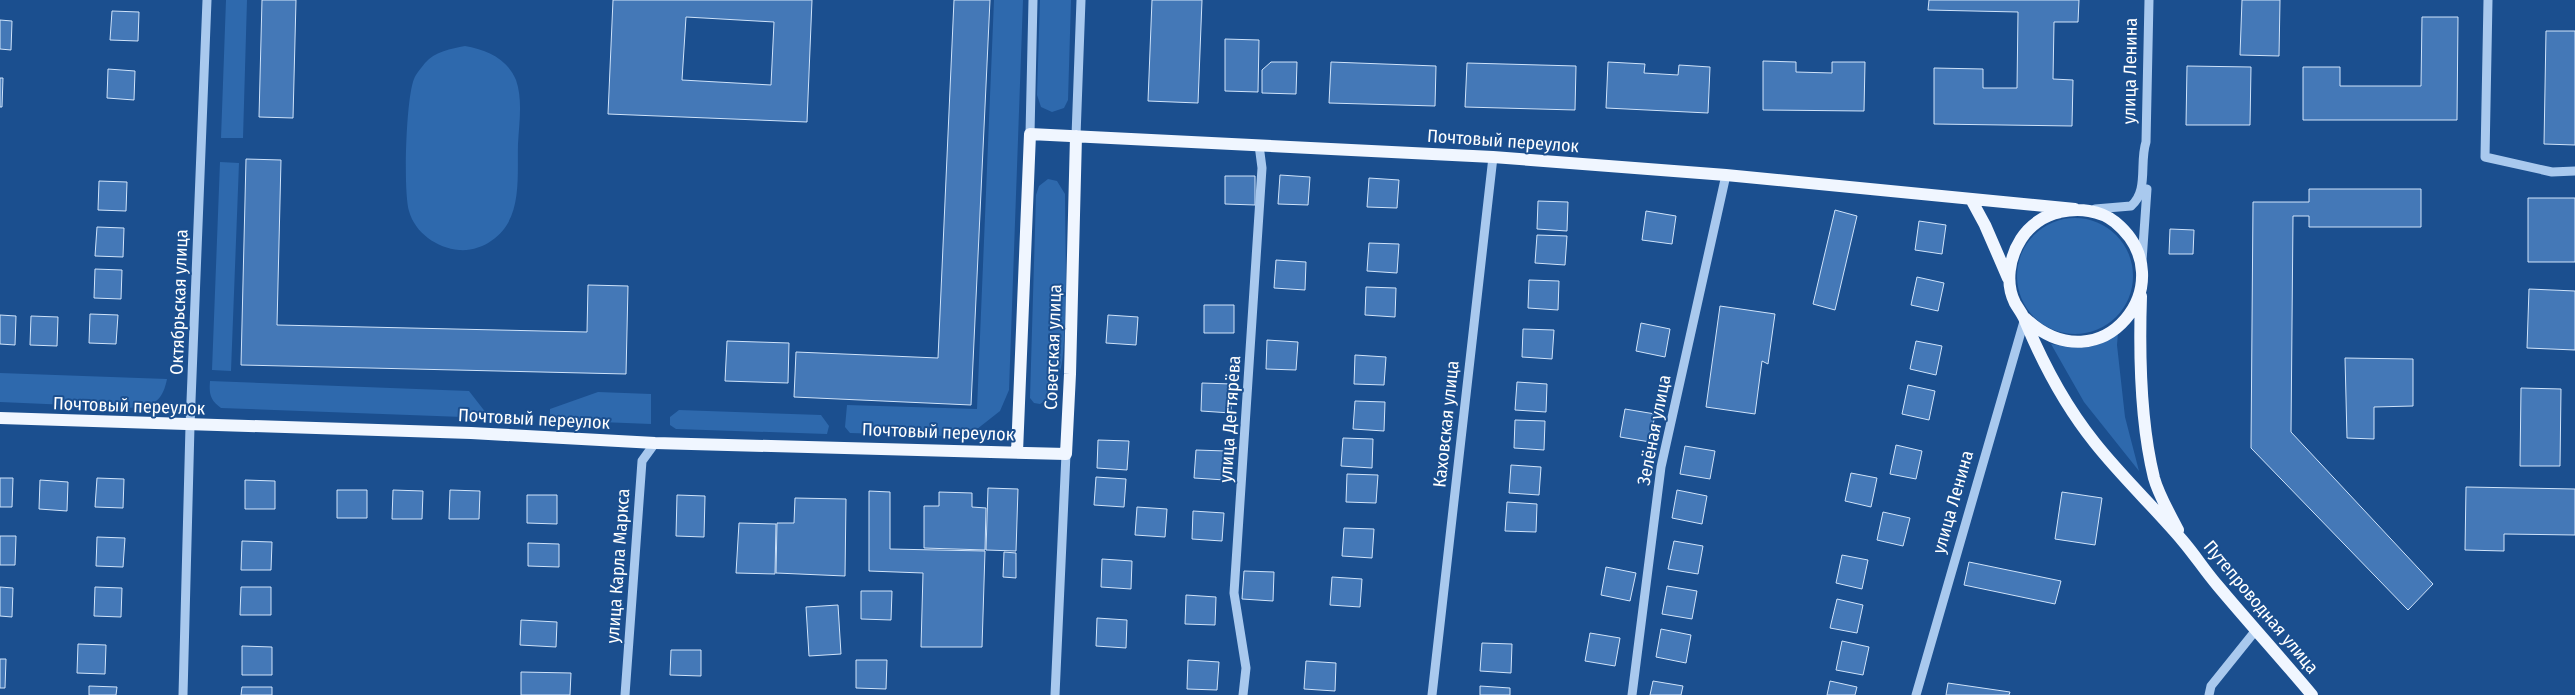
<svg xmlns="http://www.w3.org/2000/svg" width="2575" height="695" font-family="'Fira Sans Condensed',sans-serif">
<style>
.green{fill:#2e69ad}
.building{fill:#4478b7;stroke:#cfe3fa;fill-rule:evenodd}
.lines{fill:none;stroke-linecap:round;stroke-linejoin:round}
.minor{stroke:#a9c9ee;stroke-width:9}
.major{stroke:#f0f6ff;stroke-width:12}
.labels{text-anchor:middle;stroke-width:4;stroke-linejoin:round;paint-order:stroke}
.street-label{font-size:18px;fill:#fff;stroke:#1b4f8f}
</style>
<rect width="100%" height="100%" fill="#1b4f8f"/>
<path class="green" d="M226,0H247L243,138H221Z
M994,0H1023L1009,390L1000,411L972,433L947,436L850,433L845,427L847,405L977,409Z
M1040,0H1071L1068,100L1064,108L1052,112L1041,107L1037,95Z
M465,46C486,50 507,58 516,80C523,100 519,124 518,144C517,178 523,220 491,241C483,247 470,251 459,250C437,248 415,233 409,211C403,191 406,98 414,79C416,74 421,68 425,63C435,51 451,49 465,46Z
M220,162L239,163L231,371L212,370Z
M1048,179L1057,181L1065,194C1065,247 1068,301 1063,353C1062,370 1055,395 1040,404L1034,403L1030,398L1036,195L1039,186Z
M2017 276a58 58 0 1 1 116 0a58 58 0 1 1-116 0Z
M2118,333L2117,345L2125,417L2139,471L2084,402L2051,344C2081,350 2092,351 2118,333Z
M0,373L167,379C163,398 157,404 138,408L0,402Z
M210,381L469,391L490,418L221,408C210,400 209,394 210,381Z
M598,392L651,394V424L550,420V409Z
M679,410L821,415L829,426L827,434L676,429L670,425V417Z"/>
<path class="building" d="M262,0H296L293,118L259,117Z
M613,0H812L807,122L608,114ZM686,17L774,22L771,85L682,80Z
M954,0H990L971,405L794,397L796,352L938,358Z
M1152,0H1202L1198,103L1148,101Z
M1929,0H2079L2078,22H2054L2053,79L2073,80L2072,126L1934,124V68L1983,69V88H2017L2018,12L1928,10Z
M2242,0H2280L2279,56L2240,55Z
M112,11L139,12L138,41L110,40Z
M2422,17H2458L2457,120H2303V67H2340V86H2421Z
M0,20L12,21L11,50L0,49Z
M2546,31H2575V145L2544,144Z
M1225,39L1259,40L1258,92L1225,91Z
M1763,61L1796,62V72L1832,73V62H1865L1864,111L1763,110Z
M1271,62H1297L1296,94L1262,93V70Z
M1331,62L1436,66L1435,106L1329,103Z
M1608,62L1645,64L1644,73L1678,75L1679,65L1710,67L1708,113L1606,108Z
M1467,63L1576,66L1575,110L1465,107Z
M2187,66L2251,67L2250,125H2186Z
M108,69L135,71L134,100L107,98Z
M0,78H3L2,107H0Z
M246,159L281,160L277,325L587,332L588,285L628,286L626,374L241,365Z
M1280,175L1310,177L1308,205L1278,204Z
M1225,176H1255V205L1225,204Z
M1369,178L1399,180L1397,208L1367,207Z
M99,181L127,182L126,211L98,210Z
M2309,189H2421V227H2309V216H2293L2291,432L2433,584L2408,610L2251,448L2253,202H2309Z
M2528,198H2575V262H2528Z
M1538,201L1568,202L1567,231L1537,229Z
M1835,210L1857,216L1835,310L1813,304Z
M1646,211L1676,216L1672,244L1642,240Z
M1919,221L1946,225L1942,254L1915,250Z
M97,227L124,228L123,257L95,256Z
M2170,229L2194,230L2193,254H2169Z
M1537,235L1567,236L1565,265L1535,263Z
M1369,243L1399,244L1397,273L1367,271Z
M1276,260L1306,262L1305,290L1274,288Z
M95,269L122,270L121,299L94,298Z
M1917,277L1944,283L1938,311L1911,305Z
M1529,280L1559,281L1558,310L1528,308Z
M1366,287L1396,288L1395,317L1365,315Z
M2529,289L2575,291V350L2527,348Z
M1204,305H1234V333H1204Z
M1720,306L1775,314L1768,364L1762,361L1755,414L1706,407Z
M90,314L118,315L116,344L89,343Z
M0,315L16,316L15,345L0,344Z
M1108,315L1138,317L1136,345L1106,343Z
M31,316L58,317L57,346L30,345Z
M1641,323L1670,329L1665,357L1636,351Z
M1523,329L1554,330L1552,359L1522,357Z
M1267,340L1298,342L1296,370L1266,369Z
M727,341L789,343L788,383L725,381Z
M1916,341L1942,346L1936,375L1910,369Z
M1355,355L1386,357L1384,385L1354,384Z
M2345,358L2413,359V406L2374,407V439L2347,438Z
M1517,382L1547,384L1546,412L1515,410Z
M1202,383L1232,384L1231,413L1201,411Z
M1908,385L1935,391L1929,420L1902,414Z
M2521,388L2561,389L2560,466H2520Z
M1355,401L1385,402L1384,431L1353,429Z
M1625,409L1655,414L1650,442L1620,437Z
M1515,420L1545,421L1544,450L1514,448Z
M1343,438L1373,439L1372,468L1341,466Z
M1098,440L1129,441L1127,470L1097,468Z
M1896,445L1922,451L1916,479L1890,474Z
M1685,446L1715,451L1710,479L1680,474Z
M1196,450L1226,451L1225,480L1194,478Z
M1511,465L1541,467L1539,495L1509,493Z
M1851,473L1877,478L1871,507L1845,501Z
M1347,474L1378,475L1376,503L1346,502Z
M1096,477L1126,479L1124,507L1094,505Z
M0,478H13L12,507H0Z
M97,478L124,479L123,508L95,507Z
M40,480L68,482L67,511L39,509Z
M245,480L275,481V509H245Z
M2466,487L2575,489V535L2504,534V551L2465,550Z
M988,488L1018,489L1016,551L986,550Z
M337,490H367V518H337Z
M393,490L423,491L422,519H392Z
M450,490L480,491L479,519H449Z
M1677,490L1707,496L1702,524L1672,518Z
M869,491L890,492V549L985,551L982,647H921L923,573L869,571Z
M939,492L972,493V507L986,508L985,550L924,548V506H939Z
M2062,492L2102,498L2095,545L2055,539Z
M527,495H557V524L527,523Z
M677,495L705,496L704,537L676,536Z
M795,498L846,499L845,576L776,573L777,523H794Z
M1507,502L1537,504L1536,532L1505,531Z
M1137,507L1167,509L1165,537L1135,535Z
M1193,511L1224,513L1222,541L1192,539Z
M1883,512L1910,518L1903,546L1877,540Z
M739,523L776,524L775,574L736,573Z
M1344,528L1374,529L1372,558L1342,556Z
M0,536H16L15,565H0Z
M97,537L125,538L123,567L96,566Z
M242,541L272,542L271,570H241Z
M1674,541L1703,546L1698,574L1668,569Z
M528,543L559,544V567L528,566Z
M1004,552L1016,553V578L1003,577Z
M1842,555L1868,560L1862,589L1836,583Z
M1102,559L1132,561L1131,589L1101,587Z
M1969,562L2061,581L2055,604L1964,585Z
M1606,567L1636,573L1630,601L1601,595Z
M1244,571L1274,572L1273,601L1242,599Z
M1332,577L1362,579L1360,607L1330,605Z
M1667,586L1697,591L1692,619L1662,614Z
M0,587L13,588L12,617L0,616Z
M95,587L122,588L121,617L94,616Z
M241,587H271V615H240Z
M861,591H892L891,620L861,619Z
M1186,595L1216,597L1215,625L1185,624Z
M1837,599L1863,605L1857,633L1830,628Z
M838,605L841,654L809,656L806,607Z
M1097,618L1127,620L1126,648L1096,646Z
M521,620L557,622L556,647L520,645Z
M1661,629L1691,635L1686,663L1656,657Z
M1590,633L1620,638L1615,666L1585,661Z
M1842,641L1869,647L1863,675L1836,670Z
M1482,643L1512,644L1511,673L1480,671Z
M78,644L106,645L105,674L77,673Z
M242,646L272,647V675H242Z
M671,650H701V676L670,675Z
M0,659H6L5,688H0Z
M856,660H887L886,689L856,688Z
M1188,660L1219,662L1217,690L1187,689Z
M1306,661L1336,663L1335,691L1304,689Z
M521,672L571,673L570,695H521Z
M1653,681L1683,686L1681,695H1650Z
M1830,681L1857,687L1855,695H1827Z
M1948,683L2010,692L2009,695H1946Z
M89,686L117,687L116,695H89Z
M1480,686L1510,688V695H1480Z
M242,687H272V695H241Z"/>
<g class="lines">
<path class="minor" d="M2488,0L2485,157L2552,172L2575,171
M1030,134L1033,0
M1076,136L1081,0
M2095,209L2131,206C2149,191 2139,163 2146,142L2149,0
M2142,261L2147,189
M183,695L190,426L207,0
M625,695L642,461L655,443
M1055,695L1066,454
M1243,695L1246,668L1234,593L1262,168L1259,145
M1432,695L1493,157
M1632,695L1661,467L1726,175
M1916,695L2025,318
M2209,695L2211,686L2256,630"/>
<path class="major" d="M1972,201L1985,225L2008,278
M2141,296C2139,355 2140,421 2154,478C2159,496 2170,514 2178,530
M2025,318C2101,390 2187,281 2115,222C2100,210 2079,208 2060,212C2044,215 2029,226 2021,239C2009,258 2005,283 2015,303C2019,310 2024,316 2026,323C2044,366 2066,407 2095,443C2122,477 2154,507 2182,540C2195,555 2205,571 2218,586C2249,623 2281,658 2312,695
M0,418L471,433L655,443L1066,454L1070,374L1076,136
M1017,452L1030,134L1493,157L1726,175L2075,209"/>
</g>
<g class="labels">
<g class="street-label">
<text transform="translate(2130 71) rotate(-89)" y="6">улица Ленина</text>
<text transform="translate(1503 141) rotate(4)" y="6">Почтовый переулок</text>
<text transform="translate(179 302) rotate(-88)" y="6">Октябрьская улица</text>
<text transform="translate(1053 347) rotate(-88)" y="6">Советская улица</text>
<text transform="translate(129 406) rotate(2)" y="6">Почтовый переулок</text>
<text transform="translate(534 419) rotate(3)" y="6">Почтовый переулок</text>
<text transform="translate(1230 419) rotate(-86)" y="6">улица Дегтярёва</text>
<text transform="translate(1446 424) rotate(-84)" y="6">Каховская улица</text>
<text transform="translate(1654 430) rotate(-79)" y="6">Зелёная улица</text>
<text transform="translate(938 432) rotate(2)" y="6">Почтовый переулок</text>
<text transform="translate(1953 502) rotate(-74)" y="6">улица Ленина</text>
<text transform="translate(618 566) rotate(-86)" y="6">улица Карла Маркса</text>
<text transform="translate(2261 607) rotate(50)" y="6">Путепроводная улица</text>
</g>
</g>
</svg>
